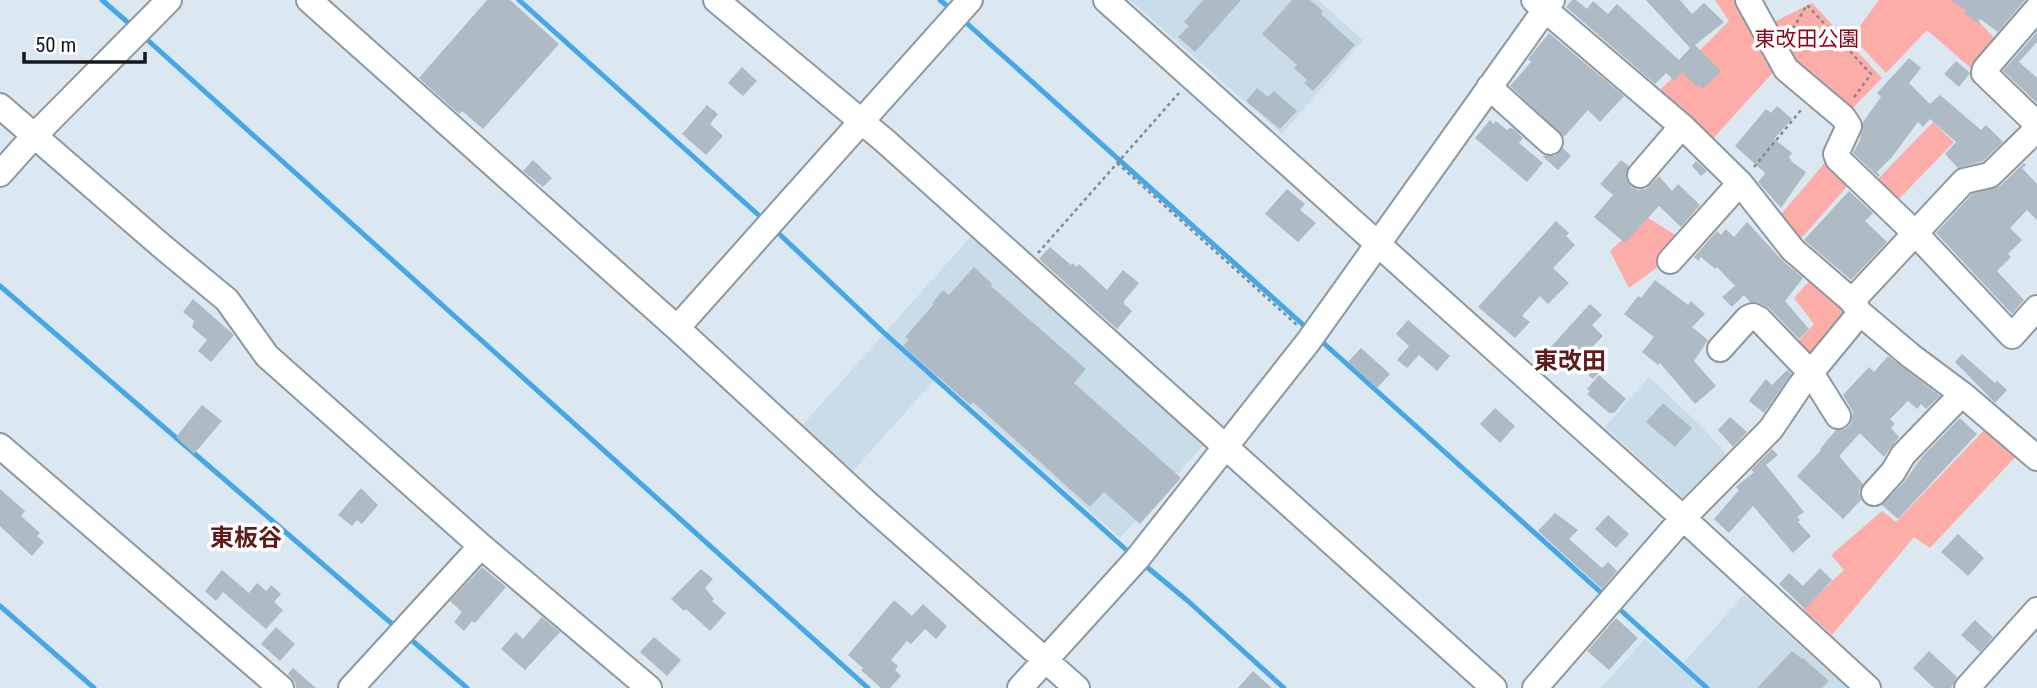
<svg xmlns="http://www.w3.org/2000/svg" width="2037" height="688" font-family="'Roboto Condensed','Noto Sans JP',sans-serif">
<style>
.built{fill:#c9dcea}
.green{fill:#fdada8}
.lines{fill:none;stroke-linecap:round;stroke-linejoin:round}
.stream{stroke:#45a7e6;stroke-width:5}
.building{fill:#afbbc4}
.minor-casing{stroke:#8d98a0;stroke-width:28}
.path{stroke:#828b92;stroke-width:2.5;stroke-dasharray:3.5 3.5;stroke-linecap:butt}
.minor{stroke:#fff;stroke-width:24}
.labels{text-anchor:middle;stroke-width:7;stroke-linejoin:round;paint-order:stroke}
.park-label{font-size:21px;fill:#8c0719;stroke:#fff}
.quarter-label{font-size:24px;font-weight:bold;fill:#601b1c;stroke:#fff}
</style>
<rect width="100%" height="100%" fill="#dbe7f1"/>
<path class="built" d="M1130,0H1318L1363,40L1282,134Z
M974,233L1207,441L1120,538L938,376L850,474L799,429Z
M1649,377L1704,429L1732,461L1686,501L1605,427Z
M1744,595L1847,688H1601L1645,639L1679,668Z"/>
<path class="green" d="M1715,0H1739L1777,68L1708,144L1657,93L1729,21Z
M1879,0H1959L1998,42L1972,69L1927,30L1886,73L1852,37Z
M1812,3L1882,78L1848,113L1782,56L1770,24Z
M1933,122L1954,142L1894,204L1873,184Z
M1827,160L1851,182L1797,243L1778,218Z
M1647,217L1675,235L1663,263L1629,288L1610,251Z
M1815,275L1844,302L1845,319L1809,362L1793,347L1814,324L1794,298Z
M1988,426L2019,453L1930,548L1914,537L1832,635L1803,609L1844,570L1831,555L1882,511L1896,522Z"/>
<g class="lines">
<path class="stream" d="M102,0L132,26
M519,0L764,220
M940,0L952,10
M962,19L1309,330
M142,35L868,688
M774,229L882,331L1132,555
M0,286L398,629
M1319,339L1606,597
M1142,563L1188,601L1284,688
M0,606L94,688
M1616,606L1707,688
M408,637L467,688"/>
</g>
<path class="building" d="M487,0H510L559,44L483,129L462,111L459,114L419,78Z
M1203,0H1241L1195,52L1178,37L1189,26L1184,22Z
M1292,0H1310L1323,11L1321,14L1355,45L1313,91L1304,83L1307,80L1294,68L1297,65L1262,34Z
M1572,0H1576L1587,9L1593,1L1608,14L1617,4L1679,60L1690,48L1646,0H1680L1692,14L1704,3L1724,22L1695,45L1721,71L1703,89L1699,85L1697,87L1682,72L1674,81L1666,73L1655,84L1566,7Z
M1950,0H2025L1998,32L1980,19L1978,23L1964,13L1966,10Z
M2037,32V42L2019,62L2037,78V103L2003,71Z
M1549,33L1624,96L1600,122L1588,110L1564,137L1510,86L1531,62L1528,59Z
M1909,58L1921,68L1909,83L1930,104L1940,95L1981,130L1986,125L2003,142L1983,161L1958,168L1945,154L1956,142L1930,119L1923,127L1918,122L1892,157L1877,172L1880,175L1878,177L1853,153L1860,140L1863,122L1881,97L1877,93Z
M1956,61L1970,73L1959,87L1944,74Z
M742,67L757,81L743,96L728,83Z
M1257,88L1268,97L1274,91L1297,111L1280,129L1246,101Z
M707,105L718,114L710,124L723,136L706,155L682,134Z
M1777,106L1792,119L1774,139L1792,153L1789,157L1792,162L1806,172L1781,208L1758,182L1765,174L1764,172L1735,146L1766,109L1771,113Z
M1490,120L1493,124L1496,121L1507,130L1510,128L1514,129L1523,138L1519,143L1543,163L1527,182L1475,138Z
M1563,148L1571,156L1558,170L1542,156H1555Z
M533,160L552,178L543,187L523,171Z
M1621,160L1629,166L1626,179L1631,187L1638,190L1646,189L1659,176L1672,191L1678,184L1700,205L1681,227L1659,206L1625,243L1594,217L1613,195L1600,184Z
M1696,161L1707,171L1701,176L1692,166Z
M2024,163L2026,165L2022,168L2037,184V220L2027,210L2010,228L2022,240L2008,254L2011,257L1997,271L2024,300L2012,314L1936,233L1972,194L2000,186Z
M1287,189L1305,204L1300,210L1316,223L1298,242L1265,214Z
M1849,191L1873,213L1865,221L1887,242L1851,280L1804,240Z
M1556,221L1569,233L1566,236L1575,245L1553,268L1569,283L1548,304L1540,296L1522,316L1530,322L1515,338L1478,307Z
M1747,222L1783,261L1803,278L1785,301L1809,329L1799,339L1769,308L1759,303L1750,302L1744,295L1732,307L1722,297L1735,286L1717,267L1715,269L1701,257L1698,261L1694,257L1717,231L1721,235L1726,229L1734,237Z
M1050,247L1071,265L1073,263L1076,267L1079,264L1107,290L1123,270L1139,283L1124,301V304L1132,311L1117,329L1039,259Z
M974,267L992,284L991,286L1086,369L1074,383L1181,478L1140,524L1104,492L1090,507L973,402L970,405L903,346L909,340L905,337L934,304L932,303L943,290L949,295Z
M1655,280L1688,305L1691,301L1705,314L1692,327L1708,340L1694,361L1716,386L1695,404L1660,363L1658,365L1642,352L1654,337L1624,314L1638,296L1641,298Z
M193,299L234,335L211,362L198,351L207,340L192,327L194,321L183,312Z
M1590,304L1602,315L1592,325L1603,336L1590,349L1607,364L1593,379L1576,364L1567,371L1547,351Z
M1408,320L1450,356L1437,371L1419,355L1407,368L1397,360L1409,346L1396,334Z
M1361,348L1390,374L1377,388L1348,362Z
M1962,354L1995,383L1997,381L2007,390L1995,403L1955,362Z
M1888,356L1940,396L1926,409L1921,404L1917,409L1908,401L1890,419L1895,424L1891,428L1899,437L1884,457L1860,433L1839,456L1863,484L1859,491L1861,500L1843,519L1797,476L1821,450L1820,449L1836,430L1845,429L1851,424L1853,412L1843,395L1869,367L1874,372Z
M1787,370L1791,374L1764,413L1749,401L1751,398L1766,379L1772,385Z
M1599,375L1626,399L1614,413H1609L1587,394L1590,391L1587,389Z
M1663,403L1692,428L1675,447L1646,422Z
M202,405L222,421L194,454L176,437Z
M1495,408L1515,426L1500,443L1480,424Z
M1730,417L1747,432L1733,447L1718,430Z
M1960,418L1977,434L1898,519L1882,505L1904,482L1922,457Z
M1772,449L1778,455L1766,465L1804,512L1797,517L1800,520L1798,522L1811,536L1793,553L1753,506L1729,533L1714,519L1739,490L1736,487L1754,472L1751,470Z
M361,488L378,505L362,524L357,520L352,526L338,515Z
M0,489L25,511L21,516L40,533L37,536L44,542L32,556L0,526Z
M1555,513L1578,530L1569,539L1602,568L1608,562L1617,571L1602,589L1538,531Z
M1608,515L1629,534L1616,548L1595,529Z
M1958,534L1984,558L1968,576L1941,552Z
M482,567L506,587L475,623L472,621L464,631L454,622L462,612L450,601Z
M1820,568L1832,580L1805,609L1779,584L1789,573L1803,586Z
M701,569L713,579L705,588L714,599L712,601L726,613L710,631L686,609L684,611L671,599Z
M222,570L249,593L257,583L266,591L271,585L281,594L274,602L283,610L266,629L223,592L216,601L205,591Z
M894,600L912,616L923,604L947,626L936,639L925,629L911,644L907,641L891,660L898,666L895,670L901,676L890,688H881L861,670L863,668L848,655Z
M542,617L560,632L525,670L501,649L516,632L523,639Z
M1616,618L1638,638L1609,670L1587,651Z
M1975,620L1993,637L1980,652L1961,635Z
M276,627L295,644L280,661L261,644Z
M654,637L681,660L667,676L640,652Z
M1792,651L1802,659L1803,658L1829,681L1822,688H1757Z
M1929,651L1957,677L1951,688H1934L1913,668Z
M293,668L316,688H296L295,682L288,674Z
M1253,671L1272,688H1238Z"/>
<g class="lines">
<g class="minor-casing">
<path id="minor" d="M309,0L677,328L868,504L1077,688
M716,0L885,141L1494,688
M1106,0L1683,518L1868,688
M1534,0L1684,128L1740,183L1793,250L1852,301L1860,313L1911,356L1962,394L2037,458
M1748,0L1786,69L1843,117L1849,126L1836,154L1838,159L1915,233L2012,336L2037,308
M2037,9L1985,69L1984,73L2037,124
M1489,87L1550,142
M0,106L164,248L227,300L267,356L481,546L649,688
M0,174L34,136L169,0
M1640,175L1682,126
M1670,261L1740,183
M1852,301L1964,181L1990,175L2037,129
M677,328L970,0
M1720,349L1748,318L1753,316L1759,319L1811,373L1838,416
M0,446L281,688
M1874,493L1893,472L1903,455L1962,394
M351,688L481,546
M1020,688L1137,559L1308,342L1552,0
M1535,688L1683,518L1771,429L1800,386L1860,313
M1967,688L2037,610"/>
</g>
<path class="path" d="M1785,26L1794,27L1807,5L1871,74L1852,100
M1117,163L1297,325
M1754,167L1801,110
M1038,253L1179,93"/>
<use href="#minor" class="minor"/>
</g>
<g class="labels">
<g class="park-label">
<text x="1807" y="46">東改田公園</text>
</g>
<g class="quarter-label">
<text x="1570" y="369">東改田</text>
<text x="246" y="546">東板谷</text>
</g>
</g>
<path d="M24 52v10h121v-10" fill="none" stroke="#14181c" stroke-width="3.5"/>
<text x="35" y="52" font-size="21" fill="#14181c" stroke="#ffffff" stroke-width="5" paint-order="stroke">50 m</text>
</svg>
